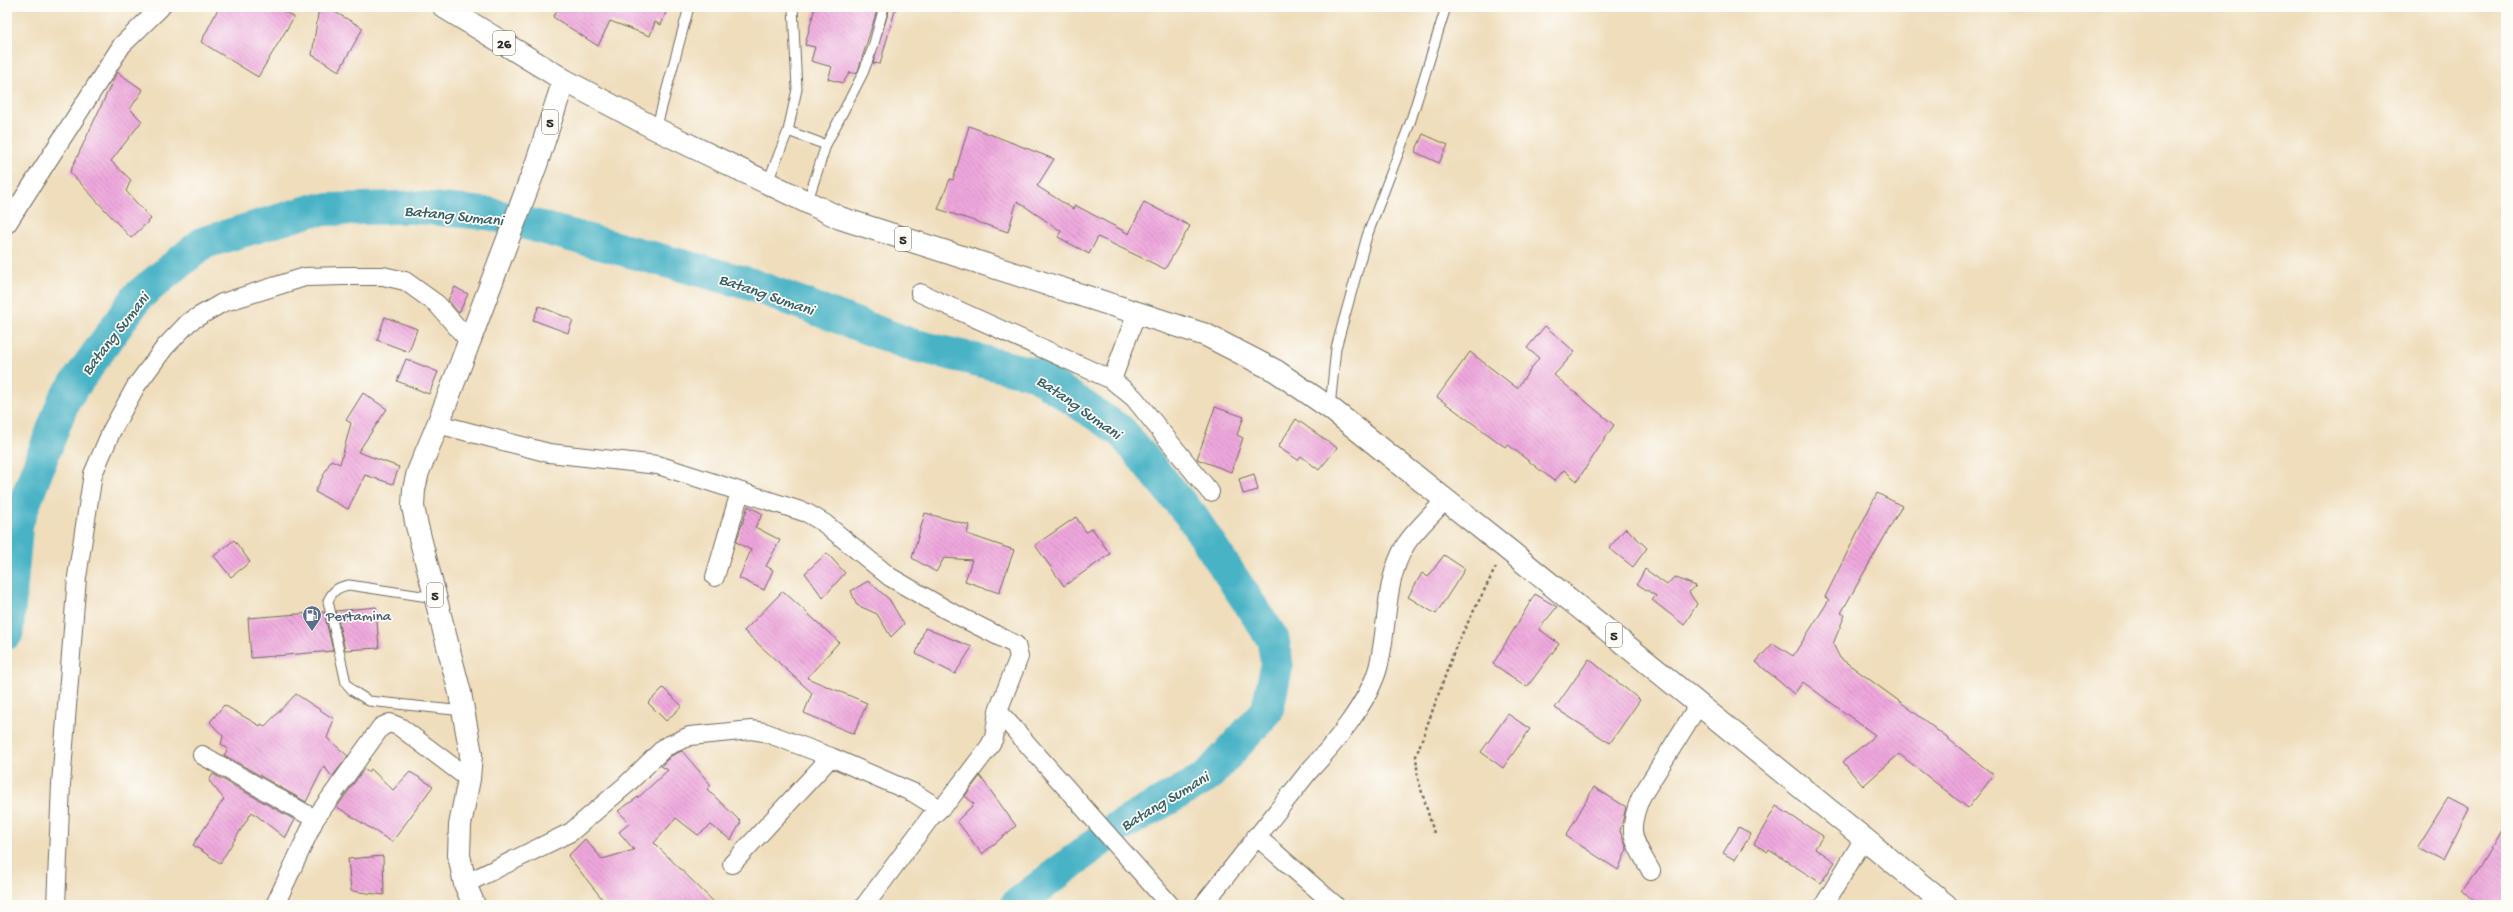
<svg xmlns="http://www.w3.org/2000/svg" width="2513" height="912" font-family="'Gochi Hand',sans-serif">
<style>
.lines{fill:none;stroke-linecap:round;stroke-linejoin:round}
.river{stroke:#49b3c6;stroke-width:33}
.building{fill:url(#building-back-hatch)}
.service-casing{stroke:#70695d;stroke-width:11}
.minor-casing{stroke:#70695d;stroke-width:20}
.trunk-casing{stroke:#70695d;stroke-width:24}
.path{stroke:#70695d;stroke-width:2.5;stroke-dasharray:3 3;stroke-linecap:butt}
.service{stroke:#fff;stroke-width:9}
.minor{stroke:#fff;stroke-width:18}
.trunk{stroke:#fff;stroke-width:22}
.labels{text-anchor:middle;stroke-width:3.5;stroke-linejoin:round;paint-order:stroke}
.shield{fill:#fdfcf7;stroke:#6a6a68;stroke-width:1}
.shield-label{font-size:14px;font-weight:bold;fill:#2b2b2b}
.service-label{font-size:15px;fill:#4e5e75;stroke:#fdfcf7;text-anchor:start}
.water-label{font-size:16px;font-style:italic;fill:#376169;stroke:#fdfcf7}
</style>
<defs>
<pattern id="building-back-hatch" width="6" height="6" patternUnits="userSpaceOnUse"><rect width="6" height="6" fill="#efa7dd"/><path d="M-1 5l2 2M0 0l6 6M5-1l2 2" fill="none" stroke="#c288b3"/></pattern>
</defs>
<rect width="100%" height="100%" fill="#fdfcf7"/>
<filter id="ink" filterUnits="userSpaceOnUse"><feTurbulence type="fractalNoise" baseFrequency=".025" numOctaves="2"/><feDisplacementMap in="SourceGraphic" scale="8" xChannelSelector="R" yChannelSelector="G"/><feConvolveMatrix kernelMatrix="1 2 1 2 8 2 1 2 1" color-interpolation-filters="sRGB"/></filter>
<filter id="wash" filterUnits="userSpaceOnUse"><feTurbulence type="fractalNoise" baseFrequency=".012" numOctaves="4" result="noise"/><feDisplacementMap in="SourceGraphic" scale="16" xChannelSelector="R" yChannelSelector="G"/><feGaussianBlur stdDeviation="0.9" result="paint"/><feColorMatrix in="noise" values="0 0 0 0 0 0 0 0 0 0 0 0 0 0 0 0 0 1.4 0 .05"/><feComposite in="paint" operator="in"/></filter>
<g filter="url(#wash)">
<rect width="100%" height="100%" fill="#efddbb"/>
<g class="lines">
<path class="river" d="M7,633L17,523L64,400L138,296L203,243L313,210L412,207L491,214L750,284L909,344L1035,374L1121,431L1192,517L1273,639L1277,665L1267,711L1207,777L1115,829L1016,905"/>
</g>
<g id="blocks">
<path class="building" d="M219,7H276L294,17L258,77L201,42Z
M319,7H326L363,28L339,71L312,55Z
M560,7H668L661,25L655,22L650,36L610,21L598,46L553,17Z
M815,7H878L858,71L856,74L850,72L843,83L828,79L832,67L811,61L815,47L805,45Z
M890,7H896L880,64L873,63Z
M117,72L143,90L130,109L142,121L111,161L131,180L126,191L151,219L131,238L70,172Z
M969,126L1054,159L1037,186L1073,209L1075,205L1129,234L1144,202L1190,226L1165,269L1098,237L1089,254L1058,237L1061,231L1017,201L1008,232L938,209L950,179L953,180Z
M1423,134L1448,145L1439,163L1415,152Z
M455,287L468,294L459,313L448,300Z
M539,306L573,320L568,333L533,320Z
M385,317L417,329L409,352L377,340Z
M1545,326L1575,352L1554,375L1614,425L1577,481L1564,470L1554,481L1507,444L1505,447L1437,397L1470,352L1517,388L1539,358L1527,348Z
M406,359L438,372L429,394L397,381Z
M363,393L387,409L358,452L399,467L393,484L365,475L348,509L315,492L331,460L340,464L351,423L346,420Z
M1215,407L1244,417L1237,435L1243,438L1231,472L1197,459Z
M1296,419L1337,448L1319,470L1301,456L1298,460L1278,447Z
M1254,474L1258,490L1243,494L1239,479Z
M1877,493L1902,506L1841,613L1845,615L1833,644L1840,658L1914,712L1994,775L1968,808L1899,754L1863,786L1843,762L1875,735L1803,682L1794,694L1756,662L1773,643L1793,656L1829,600L1825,597Z
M748,506L763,514L755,527L780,540L766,566L773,570L764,590L739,578L751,550L736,542Z
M925,513L969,525L967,534L1014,550L999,593L965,581L972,560L944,558L936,572L912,558Z
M1076,517L1086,532L1092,528L1110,554L1064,586L1035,545Z
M1626,528L1647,548L1633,567L1609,548Z
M234,540L250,562L231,577L214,556Z
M827,553L845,573L823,598L805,573Z
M1444,555L1465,569L1436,614L1408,597L1422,573L1428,577Z
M1645,569L1667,585L1674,577L1696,586L1689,592L1697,604L1684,625L1652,600L1656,596L1637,584Z
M868,581L889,599L904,624L891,637L877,614L857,605L851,591Z
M783,591L839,642L807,678L867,703L854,734L804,713L812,693L744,631Z
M1535,594L1557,607L1539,629L1559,644L1527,687L1493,664Z
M376,607L379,648L345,650L336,611Z
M324,612L333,651L251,658L248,618Z
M925,628L972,647L955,674L916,654Z
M1589,659L1640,700L1610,743L1555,708Z
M663,688L682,706L666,721L648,703Z
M296,694L334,719L327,738L348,756L332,777L324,766L306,802L224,755L228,749L221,744L223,736L210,722L224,705L260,726L261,724L265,726Z
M1508,714L1530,729L1503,768L1481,752Z
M682,751L711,785L707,789L741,822L731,840L711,825L698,835L676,818L654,843L717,905H607L568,856L585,839L602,859L634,850L619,832L630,823L618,811L641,795L668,770L661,766L671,756Z
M364,769L368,772L371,769L393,790L410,772L433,786L392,842L337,807Z
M213,774L295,820L285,838L252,812L220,863L193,845L224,799L209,781Z
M980,776L1016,826L982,854L957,821L974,804L965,796Z
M1594,787L1626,807L1620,831L1627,849L1618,870L1566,836Z
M2448,798L2469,809L2443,861L2417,848Z
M1776,806L1823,836L1815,848L1835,862L1821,883L1769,850L1768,852L1754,844Z
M2506,822L2504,905H2478L2462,890L2482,863Z
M1739,827L1751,834L1735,860L1723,853Z
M383,856L384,895L351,891L348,859Z"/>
</g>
</g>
<g filter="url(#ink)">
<use href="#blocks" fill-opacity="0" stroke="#70695d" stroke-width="1"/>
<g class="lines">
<g class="service-casing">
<path id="service" d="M656,129L689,7
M788,131L826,145
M767,184L788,131L797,89L793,7
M807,203L826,145L863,73L873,47L884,7
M1330,407L1336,348L1367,236L1410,123L1446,7
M435,598L349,585C338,587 333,590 328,601L346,683L353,691L369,701L463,711"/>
</g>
<g class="minor-casing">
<path id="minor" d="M7,224L122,45L161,7
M920,293L1112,380L1134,398L1210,492
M1112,380L1137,312
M438,424L549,453L658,465L807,513L824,523L890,577L947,610L1016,645L1019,657L998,711L994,738L989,747L948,801L930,818L865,905
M715,577L740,492
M998,711L1170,905
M202,755L315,819
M1256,836L1335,905
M732,864L831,757
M1651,871C1633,839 1626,833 1641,797L1699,704
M465,884L571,832L626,785L665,747L690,736L751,730L764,732L831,757L914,793L938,808
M56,905L61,784L77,577L93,474L112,430L136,386L165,347L189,322L222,303L305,277L345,276H383L405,281L437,304L469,341
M275,905L315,819L381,727L390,723L400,727L469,779
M1203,905L1309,771C1333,746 1369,701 1378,668C1389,627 1383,582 1406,544C1416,529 1432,515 1444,501
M1824,905L1865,837"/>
</g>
<g class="trunk-casing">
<path id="trunk" d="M444,7L564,80L656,129L840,218L1206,335L1276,371L1330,408L1506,548L1946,905
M474,905L465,884L459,855L460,825L469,779L471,754L460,693L416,522L413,506L414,489L418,472L438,424L536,165L564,80"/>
</g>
<path class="path" d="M1434,833L1418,779L1416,756L1456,646L1497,565"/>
<use href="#service" class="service"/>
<use href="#minor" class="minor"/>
<use href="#trunk" class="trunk"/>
</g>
</g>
<defs>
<g id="fuel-pin" transform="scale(1)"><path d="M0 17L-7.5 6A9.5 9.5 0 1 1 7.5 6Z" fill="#5c6f8a" stroke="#fdfcf7"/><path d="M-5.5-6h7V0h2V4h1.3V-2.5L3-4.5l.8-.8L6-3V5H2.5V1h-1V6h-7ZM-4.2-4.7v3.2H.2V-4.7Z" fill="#fff"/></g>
</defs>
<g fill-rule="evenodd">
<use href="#fuel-pin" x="312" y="615"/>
</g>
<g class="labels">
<g class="shield">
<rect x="493" y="31" width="22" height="24" rx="3"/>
<rect x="542" y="110" width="16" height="24" rx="3"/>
<rect x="895" y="227" width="16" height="24" rx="3"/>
<rect x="427" y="583" width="16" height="24" rx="3"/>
<rect x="1606" y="623" width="16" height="24" rx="3"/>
</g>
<g class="shield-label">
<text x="504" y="48">26</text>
<text x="550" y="127">5</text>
<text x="903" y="244">5</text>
<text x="435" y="600">5</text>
<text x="1614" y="640">5</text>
</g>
<g class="service-label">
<text x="326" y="620">Pertamina</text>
</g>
<g class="water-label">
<text transform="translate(454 214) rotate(6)" y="6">Batang Sumani</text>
<text transform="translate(767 293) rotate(19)" y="6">Batang Sumani</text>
<text transform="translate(114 333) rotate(-52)" y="6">Batang Sumani</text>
<text transform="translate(1080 406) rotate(35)" y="6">Batang Sumani</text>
<text transform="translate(1164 800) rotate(-31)" y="6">Batang Sumani</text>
</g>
</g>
<rect width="2513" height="912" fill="none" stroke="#fdfcf7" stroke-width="24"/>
</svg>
